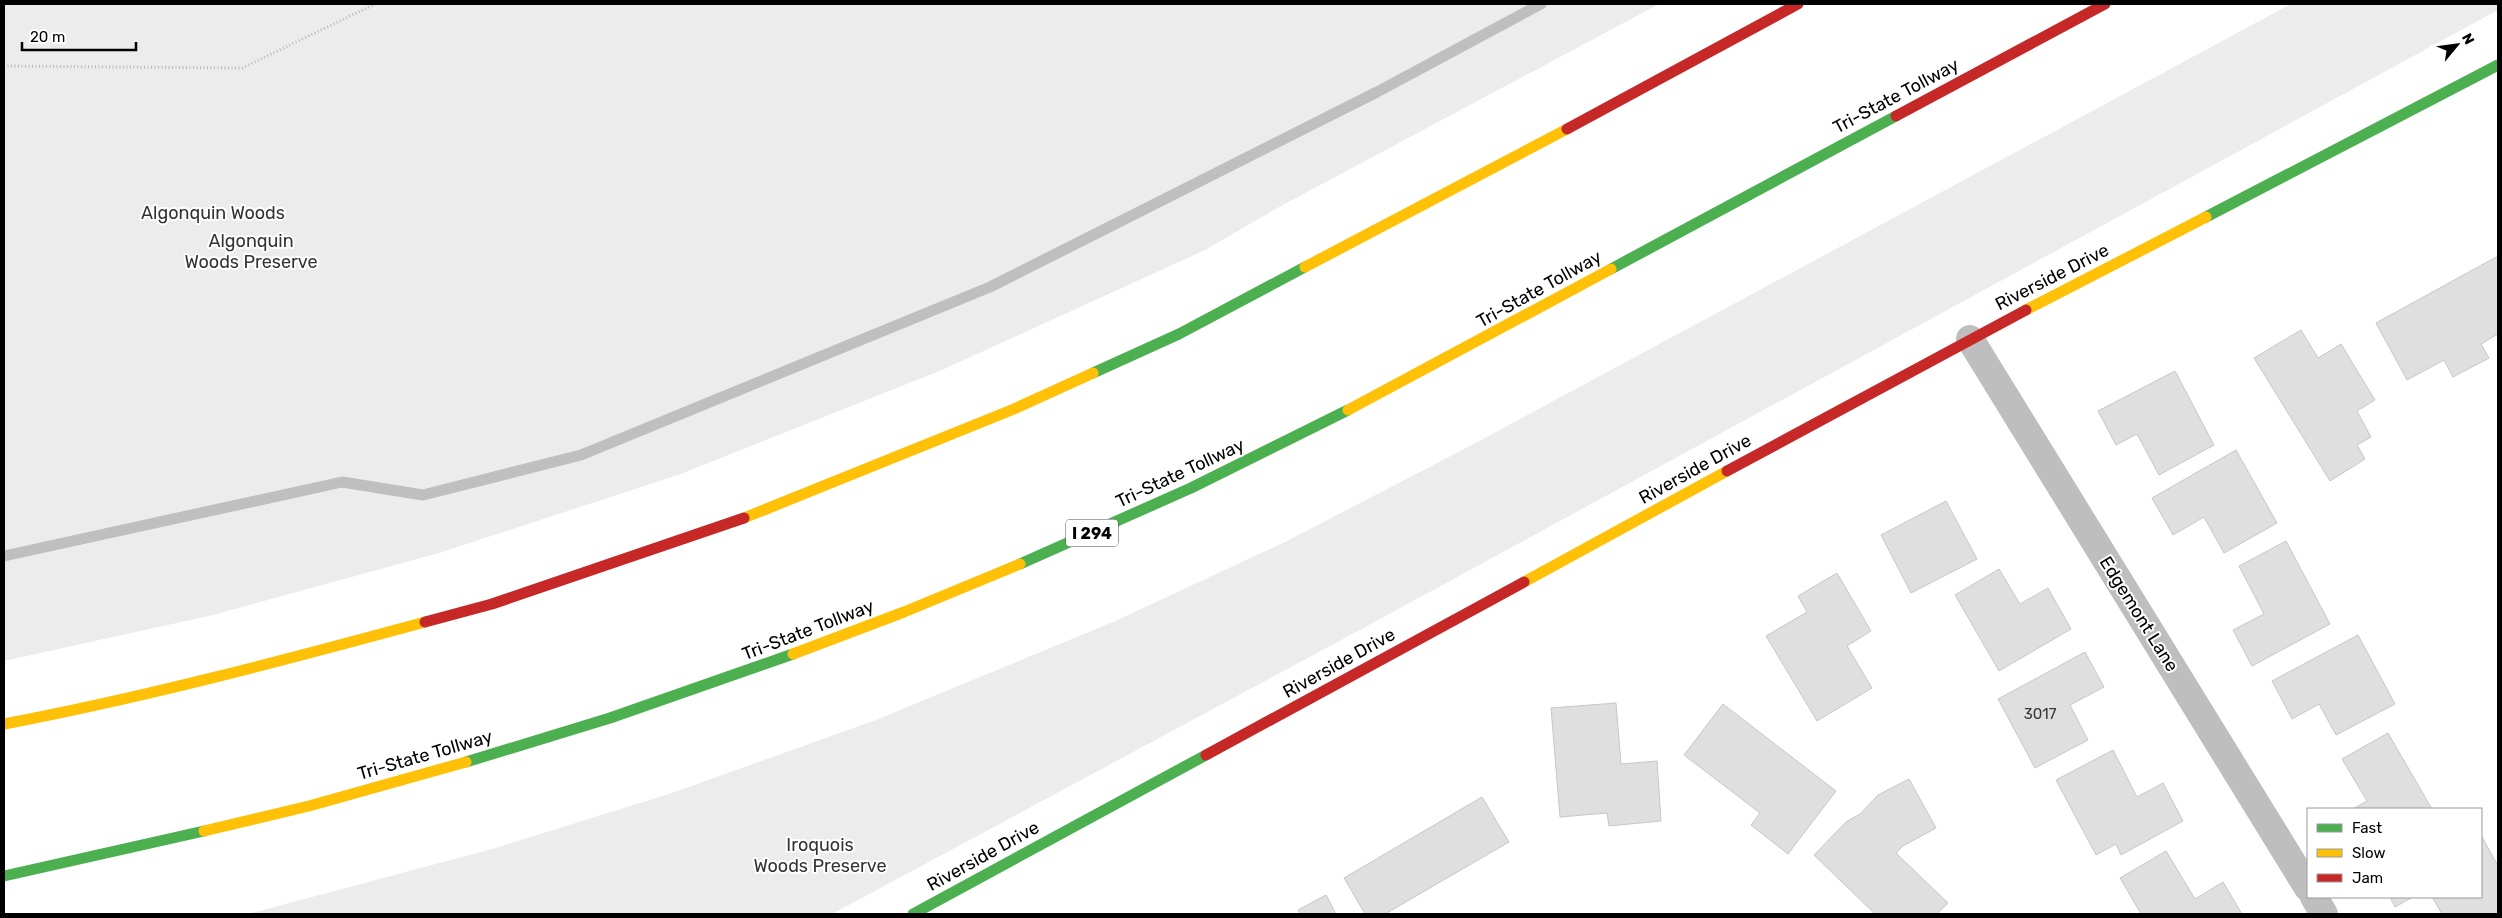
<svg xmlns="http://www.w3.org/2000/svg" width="2502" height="918" font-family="Rubik,sans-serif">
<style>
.green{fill:#ececec}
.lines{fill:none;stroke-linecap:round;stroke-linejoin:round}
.stream{stroke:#bfbfbf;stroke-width:11}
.building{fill:#dfdfdf;stroke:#c7c7c7}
.path{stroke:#b9b9b9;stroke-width:3;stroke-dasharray:1 2.5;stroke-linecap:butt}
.street{stroke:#bebebe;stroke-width:28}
.fast{stroke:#4caf50;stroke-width:11}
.slow{stroke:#ffc107;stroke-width:11}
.jam{stroke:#c62828;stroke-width:11}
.labels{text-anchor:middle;stroke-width:4;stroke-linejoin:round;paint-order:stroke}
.number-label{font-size:15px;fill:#383838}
.shield{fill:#fff;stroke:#4c4c4c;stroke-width:1}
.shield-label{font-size:16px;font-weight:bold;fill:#000}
.street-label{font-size:18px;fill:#000;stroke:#fff}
.park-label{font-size:18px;fill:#333;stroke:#fff}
</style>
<rect width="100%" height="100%" fill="#fff"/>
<path class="green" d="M4,4H1659L1281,206L1205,250L942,370L678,475L439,553L213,615L4,661Z
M2291,4H2498V10L1358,631L832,914H248L492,849L669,794L876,720L1113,622L1285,542L1468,447Z"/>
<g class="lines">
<path class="stream" d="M4,556L342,482L423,495L581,455L990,287L1377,92L1541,4"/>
</g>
<path class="building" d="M2498,256V334L2481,344L2489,358L2453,377L2444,360L2407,380L2376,323Z
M2301,330L2318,358L2341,344L2375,400L2357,411L2371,437L2357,445L2365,459L2330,481L2254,358Z
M2175,371L2214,445L2159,475L2137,434L2116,445L2098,411Z
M2236,450L2277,523L2224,553L2204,517L2173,535L2152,498Z
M1946,501L1977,559L1911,593L1881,535Z
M2286,541L2330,624L2252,666L2233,630L2264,614L2239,566Z
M1999,569L2020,604L2048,588L2071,629L1999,671L1955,595Z
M1837,573L1871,631L1847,646L1872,688L1817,721L1766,636L1807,612L1798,596Z
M2358,635L2395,704L2336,735L2319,704L2292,719L2272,681Z
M2085,652L2104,687L2070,705L2088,740L2035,768L1998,699Z
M1616,703L1621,764L1657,761L1661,821L1609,826L1607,813L1560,817L1551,708Z
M1723,704L1836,791L1788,854L1751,825L1760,813L1684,755Z
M2388,733L2432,809H2353L2367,801L2342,759Z
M2113,750L2137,797L2163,783L2183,821L2121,855L2116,844L2096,855L2056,780Z
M1909,779L1936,828L1903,846L1896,853L1948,903L1937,914H1875L1814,855L1846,822L1860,814L1878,795Z
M1482,797L1509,842L1385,914H1365L1344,878Z
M2481,835L2498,866V914H2442L2432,897H2481Z
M2166,851L2195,899L2223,882L2242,914H2141L2120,878Z
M1326,895L1336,914H1301L1298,910Z
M2390,897H2413L2395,907Z"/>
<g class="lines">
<path class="path" d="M4,66L242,68L375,4"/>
<path class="street" d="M1970,339L2308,888
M2314,897L2324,914"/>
<path class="fast" d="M2206,217L2498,65
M1611,269L1896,116
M1093,373L1179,334L1305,267
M1020,564L1191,488L1348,410
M466,762L610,718L793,654
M4,876L204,831
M913,914L1206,755"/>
<path class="slow" d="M1305,267L1567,129
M2026,310L2206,217
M1348,410L1611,269
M744,518L1014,409L1093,373
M1524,582L1727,471
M793,654L904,612L1020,564
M4,724C146,697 285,660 425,622
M204,831L309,806L466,762"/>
<path class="jam" d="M1896,116L2105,4
M1567,129L1798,4
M1727,471L2026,310
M425,622L492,604L744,518
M1206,755L1524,582"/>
</g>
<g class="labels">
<g class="number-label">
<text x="2040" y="719">3017</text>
</g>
<rect class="shield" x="1066" y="519.5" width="52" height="27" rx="4"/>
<g class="shield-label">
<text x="1092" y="539">I 294</text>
</g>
<g class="street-label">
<text transform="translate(1896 96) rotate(-28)" y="6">Tri-State Tollway</text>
<text transform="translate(2052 277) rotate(-27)" y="6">Riverside Drive</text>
<text transform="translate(1539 289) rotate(-29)" y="6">Tri-State Tollway</text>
<text transform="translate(1695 469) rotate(-29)" y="6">Riverside Drive</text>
<text transform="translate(1180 473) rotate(-25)" y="6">Tri-State Tollway</text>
<text transform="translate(2139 614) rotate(58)" y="6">Edgemont Lane</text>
<text transform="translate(808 630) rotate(-21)" y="6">Tri-State Tollway</text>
<text transform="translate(1339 663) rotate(-29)" y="6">Riverside Drive</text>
<text transform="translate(425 755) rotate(-16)" y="6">Tri-State Tollway</text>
<text transform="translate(983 856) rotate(-29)" y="6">Riverside Drive</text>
</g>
<g class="park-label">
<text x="213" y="219">Algonquin Woods</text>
<text x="251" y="247">Algonquin<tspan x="251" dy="21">Woods Preserve</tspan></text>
<text x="820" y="851">Iroquois<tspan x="820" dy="21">Woods Preserve</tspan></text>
</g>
</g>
<rect width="2502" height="918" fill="none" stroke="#000000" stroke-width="10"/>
<rect x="2307" y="808" width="175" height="90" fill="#ffffff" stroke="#999999"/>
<rect x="2317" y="824" width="25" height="8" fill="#4caf50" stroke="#999999"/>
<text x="2352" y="833" font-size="15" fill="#000000">Fast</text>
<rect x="2317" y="849" width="25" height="8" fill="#ffc107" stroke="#999999"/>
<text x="2352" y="858" font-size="15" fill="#000000">Slow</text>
<rect x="2317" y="874" width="25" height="8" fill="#c62828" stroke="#999999"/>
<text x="2352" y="883" font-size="15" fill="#000000">Jam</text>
<g transform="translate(2457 45) rotate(61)" stroke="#ffffff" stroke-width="4" paint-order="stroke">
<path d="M0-4L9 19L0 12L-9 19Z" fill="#000000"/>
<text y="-8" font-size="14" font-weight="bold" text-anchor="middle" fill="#000000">N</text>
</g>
<path d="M22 42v8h114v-8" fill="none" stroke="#000000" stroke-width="2.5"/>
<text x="30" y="42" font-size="15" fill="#000000" stroke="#ffffff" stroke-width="4" paint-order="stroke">20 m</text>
</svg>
